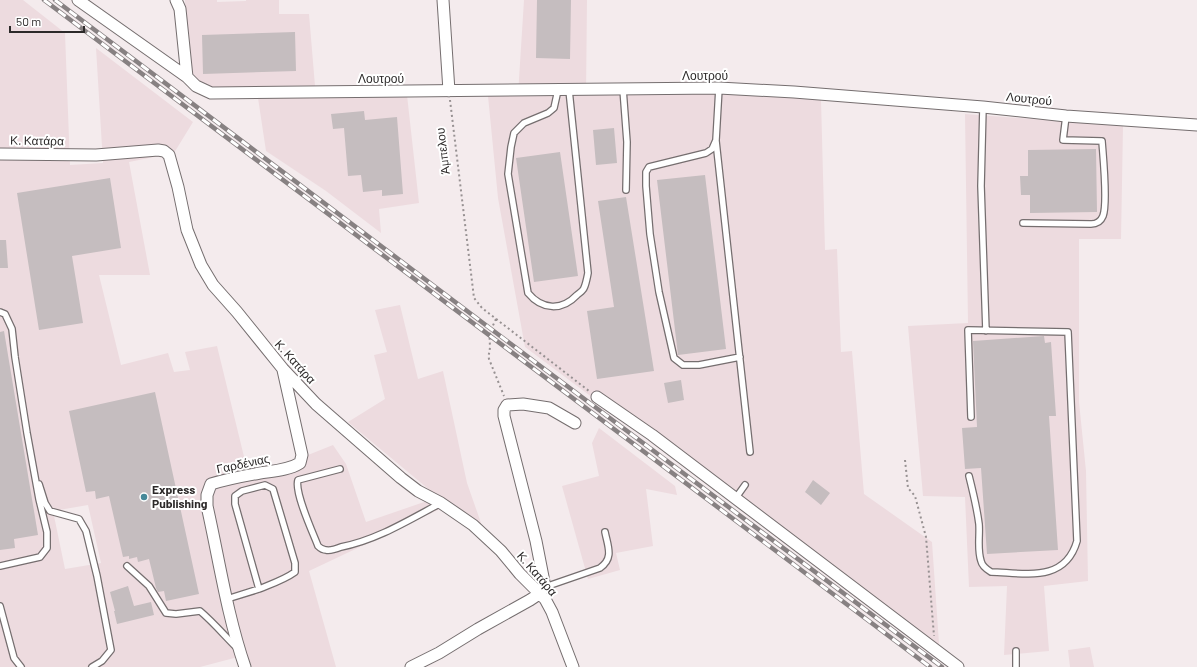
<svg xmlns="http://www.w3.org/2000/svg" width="1197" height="667" font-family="Barlow,sans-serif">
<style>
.built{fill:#eddbdf;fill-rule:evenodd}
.building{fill:#c5bdbf}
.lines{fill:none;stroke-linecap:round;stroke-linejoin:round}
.lane-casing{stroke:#756e6f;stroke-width:8}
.street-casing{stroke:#756e6f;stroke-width:13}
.path{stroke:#979192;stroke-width:2;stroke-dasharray:2 3;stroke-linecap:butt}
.lane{stroke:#fff;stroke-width:5.5}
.street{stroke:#fff;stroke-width:11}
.rail-casing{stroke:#878182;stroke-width:4.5}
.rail{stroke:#fff;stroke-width:3;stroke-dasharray:9;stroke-linecap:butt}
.poi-dot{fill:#468999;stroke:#fff;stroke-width:1.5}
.labels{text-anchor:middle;stroke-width:4;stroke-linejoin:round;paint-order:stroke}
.street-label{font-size:12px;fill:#2c2929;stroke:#fff}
.poi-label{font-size:12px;font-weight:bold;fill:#2c2929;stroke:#fff;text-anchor:start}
</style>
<rect width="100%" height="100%" fill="#f4ebed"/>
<path class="built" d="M0,0H23L65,33L70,165L103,163L96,48L193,122L174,153L129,162L150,275H99L121,365L168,353L174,372L190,370L185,352L217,346L248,473L278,467L333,445L346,464L366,522L427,501L432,492L348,422L385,399L374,355L387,352L375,310L400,305L418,379L443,371L467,483L481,523L471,530L440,509L309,571L336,667H241L238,657L200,667H0ZM88,505L101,563L65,569L53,511Z
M185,0H217V2L246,1V0H279V14H309L316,98L407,95L419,203L379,209L381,233L326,191L266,151L258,98L208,99L182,81L177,20L185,7Z
M524,0H587L586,95L730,93L821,100L825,250L837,249L841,352L852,351L864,494L932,542L940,658L525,347L498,198L488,96L518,95Z
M965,114L1123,126L1121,239H1079V402L1086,471L1088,581L1044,586L1049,651L1004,655L1007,586L969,587L965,497L923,496L908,326L968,323Z
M599,428L675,486L677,495L646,489L653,546L616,553L620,570L588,579L562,486L599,476L592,443Z
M1090,647L1094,667H1070L1068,650Z"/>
<path class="building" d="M537,0H571L570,59L536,58Z
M295,32L296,71L203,74L202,35Z
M364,111L365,120L397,117L403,194L382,196V190L363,192L361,175L348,176L344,128L333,129L331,114Z
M614,128L617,163L596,165L593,130Z
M1096,149L1097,212L1030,213V195H1021L1020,176H1028V150Z
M560,152L578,276L534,282L516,158Z
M705,175L726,349L678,355L657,180Z
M110,178L121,248L72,256L83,323L39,330L17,193Z
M626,197L654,371L597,379L587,311L614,307L598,201Z
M0,240H6L8,268H0Z
M4,331L38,535L14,539L15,548L0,550V332Z
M1044,336L1045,343L1051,342L1056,416H1049L1058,550L987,554L981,468L965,469L962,428L977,427L973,341Z
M681,380L684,400L668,403L664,383Z
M155,392L199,594L166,601L164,591L158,592L156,588L149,559L138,562L137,557L129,559V556L123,557L109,496L96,499L95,491L86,492L69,411Z
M813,480L830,493L821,505L805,492Z
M128,586L134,606L151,602L154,615L117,624L114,611H115L110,592Z"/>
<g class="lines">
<g class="lane-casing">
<path id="lane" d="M719,88L716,140L712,149L706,153L649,167L646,172V186L650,234L659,292L674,358L683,365H699L740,357
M623,89L627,142L626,190
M558,90L554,108L548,113L524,123L514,133L511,147L508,174L528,293C542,310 562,311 577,295C579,293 583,291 584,288C586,284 587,278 588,273L569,90
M983,107L981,186L986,331
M716,141L750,452
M1023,223L1091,224C1097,224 1101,221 1103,216C1108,203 1103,156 1102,141L1063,140L1066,116
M0,312L5,314L12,329L15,357L27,433L39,499L47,532V548L40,557L0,566
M340,469L298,480C294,492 313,533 318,546C320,548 322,550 326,550C331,551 336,549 341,547C377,540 409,520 441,503
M969,476C973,492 977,508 979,524C980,536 977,549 981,561C982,566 986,569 991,572C1025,573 1065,583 1077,541L1068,332L968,330L971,417
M39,484L45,503L50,511L79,519L86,531L97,576L111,650L102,661L92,667
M735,499L745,485
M127,566L149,586L166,613L176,614L200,611C213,622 224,635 236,647
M545,587L600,568C614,558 608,547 605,532
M227,599L259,589C271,584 284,580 295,572V563L273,489L265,485L242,491L235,496V504L259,589
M0,606L14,658L21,667
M1016,667V651"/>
</g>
<g class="street-casing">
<path id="street" d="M78,0L187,77L196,86L211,93L719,88L794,92L983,107L1066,116L1197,125
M176,0L180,9L187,77
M443,0L449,91
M0,154L96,155L158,150L164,151L169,155L178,187L187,230L201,265L213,285L237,312L283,369L316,404L401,478L418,491L441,503L473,525L501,551L520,574L545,599L552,612L573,667
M597,397L652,435L958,667
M245,667C227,615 219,559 207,506V495L211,484C227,479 243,476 260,473C273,471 289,470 300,463L302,455L283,370
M411,667L439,653L478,629L530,600L539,594L545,587L536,541L504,416V410L507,405L523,404L549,408L575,423"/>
</g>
<path class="path" d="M450,100L474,298L482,308L589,391
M496,319C490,332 489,332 490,346C490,351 488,355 489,359L504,396
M905,460L908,488L915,496L926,537L934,636"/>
<use href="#lane" class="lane"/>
<use href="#street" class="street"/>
<g class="rail-casing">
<path id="rail" d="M44,0L930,667
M55,0L491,329L942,667"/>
</g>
<use href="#rail" class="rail"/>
</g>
<circle class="poi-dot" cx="144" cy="497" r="4"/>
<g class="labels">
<g class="street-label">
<text x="705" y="80">Λουτρού</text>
<text x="381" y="83">Λουτρού</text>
<text transform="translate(1029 99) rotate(6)" y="4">Λουτρού</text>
<text transform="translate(37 141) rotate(1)" y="4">Κ. Κατάρα</text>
<text transform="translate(443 151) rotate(-97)" y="4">Άμπελου</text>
<text transform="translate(295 362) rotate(48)" y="4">Κ. Κατάρα</text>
<text transform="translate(243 464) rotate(-12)" y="4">Γαρδένιας</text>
<text transform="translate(537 574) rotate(49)" y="4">Κ. Κατάρα</text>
</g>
<g class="poi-label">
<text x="152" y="494">Express<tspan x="152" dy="14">Publishing</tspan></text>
</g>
</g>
<path d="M10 26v6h74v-6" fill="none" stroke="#2c2929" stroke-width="2"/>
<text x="16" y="26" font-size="12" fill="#2c2929" stroke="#ffffff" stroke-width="3" paint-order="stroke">50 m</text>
</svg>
